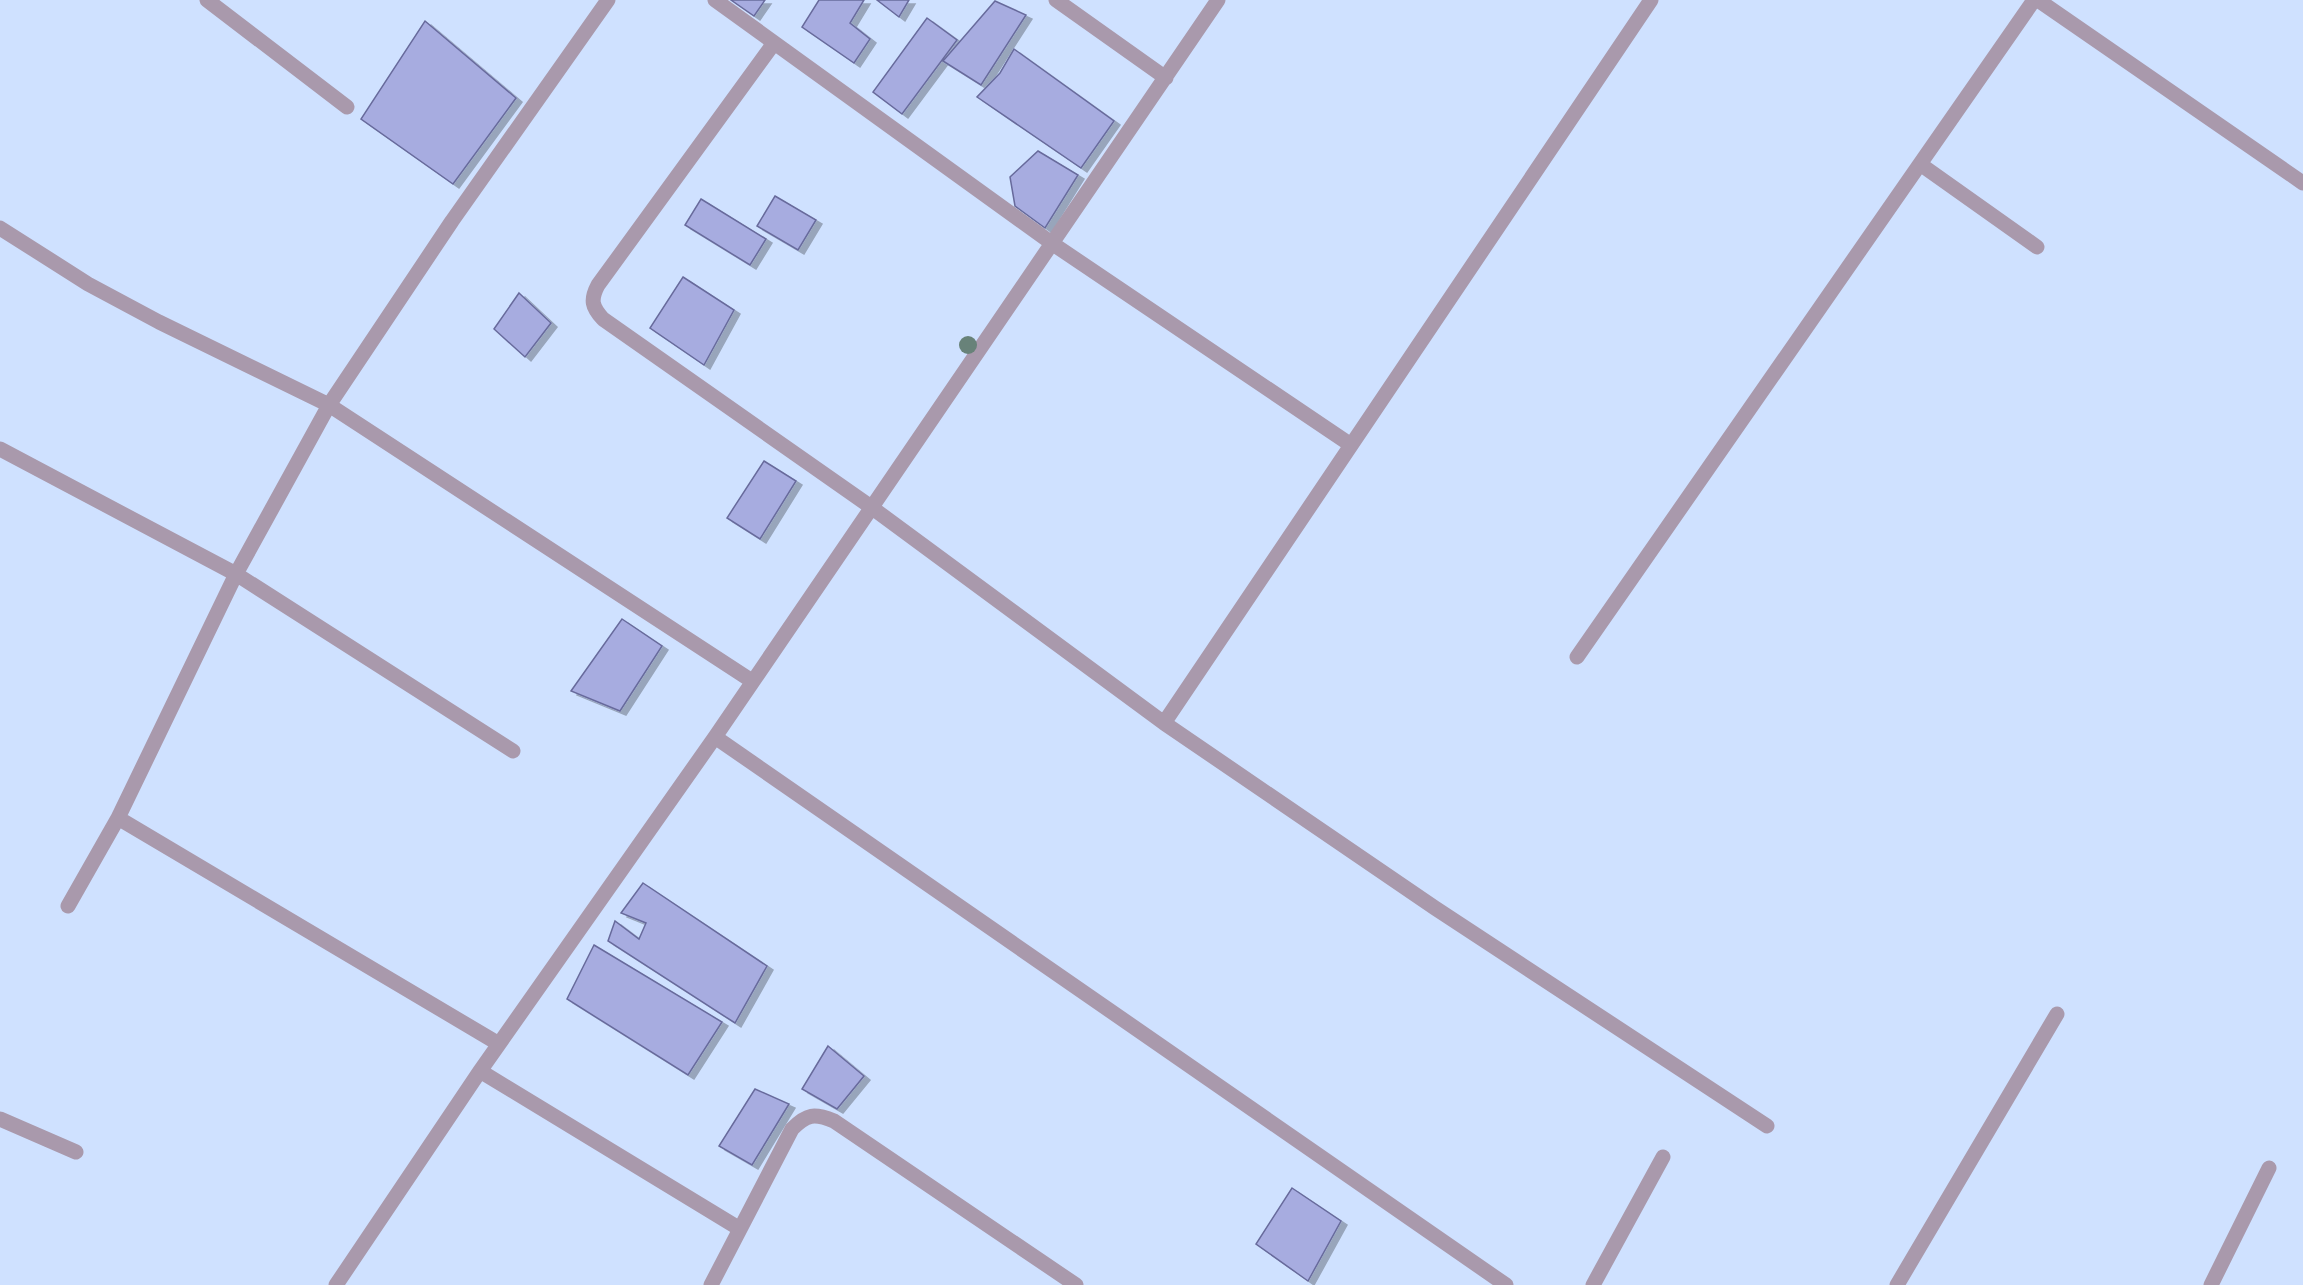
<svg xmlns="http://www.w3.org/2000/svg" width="2303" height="1285" font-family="Mulish,sans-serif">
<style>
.building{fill:#a7ace0;stroke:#686b9c;stroke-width:1.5;filter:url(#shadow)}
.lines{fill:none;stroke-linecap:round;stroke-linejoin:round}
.street{stroke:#a999ac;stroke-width:15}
.tree{fill:#688279}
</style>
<defs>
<filter id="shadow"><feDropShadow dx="6" dy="4" stdDeviation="0" flood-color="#0004"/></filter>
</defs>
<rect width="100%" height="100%" fill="#cfe1ff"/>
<path class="building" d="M731,0H765L754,16Z
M819,0H864L850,23L870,39L854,63L802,27Z
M877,0H909L899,17Z
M995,1L1026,15L981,85L943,61Z
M927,18L957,40L902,114L873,92Z
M425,21L516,98L453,184L361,119Z
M1014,49L1114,121L1081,168L977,97L1000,73Z
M1038,151L1078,175L1045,228L1015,206L1010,177Z
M775,196L816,220L798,250L757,226Z
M701,199L766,239L750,265L685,225Z
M683,277L734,310L704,365L650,328Z
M519,293L551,323L525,357L494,329Z
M764,461L796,481L760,539L727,518Z
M622,619L662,646L620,711L571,691Z
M643,883L767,966L735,1023L608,941L615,921L639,939L646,923L621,913Z
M594,945L722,1022L688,1075L567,999Z
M828,1046L864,1076L837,1109L802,1089Z
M755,1089L789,1104L752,1165L719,1146Z
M1292,1188L1341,1221L1308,1281L1256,1244Z"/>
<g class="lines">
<path class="street" d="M207,0L347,107
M715,0L1053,244L1351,445
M1056,0L1166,78
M2038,0L2303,183
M774,43L598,285C590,300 592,307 603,319L871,507L1164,723L1435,908L1767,1126
M1920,164L2037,247
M0,228L88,284L159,322L329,405L752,681
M0,449L236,574L513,751
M1577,657L2034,0
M1164,723L1651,0
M715,737L1506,1285
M118,818L499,1044
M68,906L118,818L236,574L329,405L452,221L608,0
M480,1071L740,1229
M0,1119L76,1152
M336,1285L480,1071L715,737L1218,0
M711,1285L792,1129C807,1114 814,1113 834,1121L1076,1285
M1593,1285L1663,1157
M1897,1285L2057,1014
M2211,1285L2269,1168"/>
</g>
<circle class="tree" cx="968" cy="345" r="9"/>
</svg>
